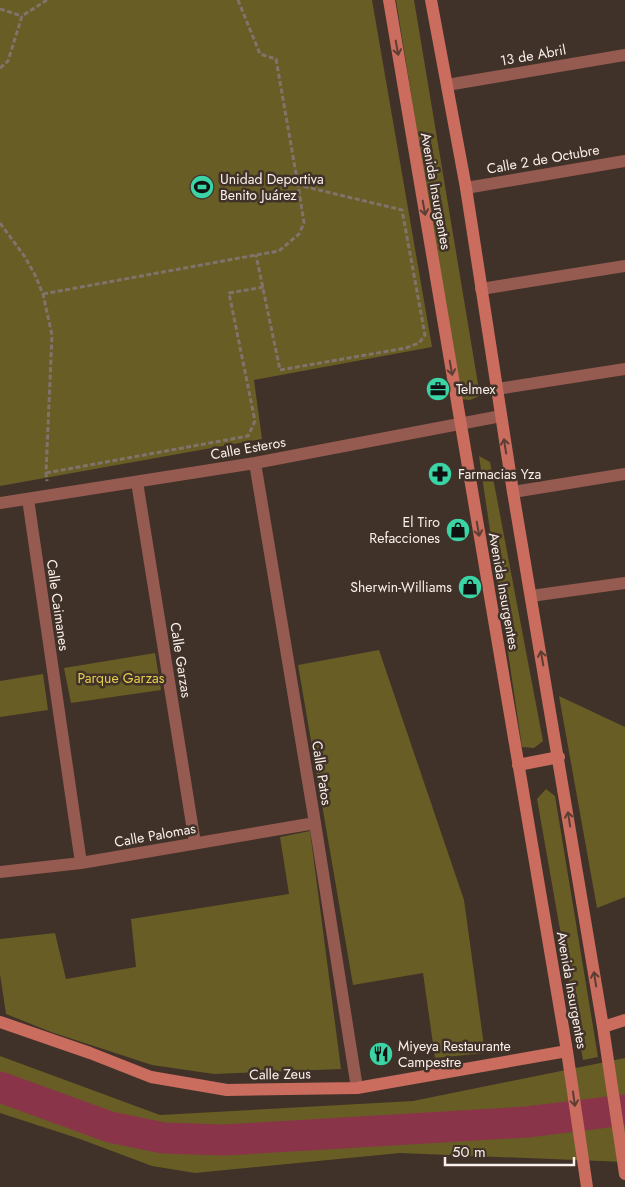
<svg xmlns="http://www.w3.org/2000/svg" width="625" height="1187" font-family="Jost,sans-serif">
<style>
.green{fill:#685d24}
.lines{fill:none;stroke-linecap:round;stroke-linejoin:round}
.river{stroke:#8a344a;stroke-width:31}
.path{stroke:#80736c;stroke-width:3;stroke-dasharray:5 2.5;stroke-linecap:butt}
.street{stroke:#955a50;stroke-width:12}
.secondary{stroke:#ca6c5e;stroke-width:12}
.oneway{stroke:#5c3e34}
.labels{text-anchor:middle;stroke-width:5;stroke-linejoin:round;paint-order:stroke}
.street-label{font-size:14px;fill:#faf0eb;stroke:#403229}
.poi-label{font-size:14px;fill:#faf0eb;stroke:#403229;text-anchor:start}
.park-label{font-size:14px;fill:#e6ce4c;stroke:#403229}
</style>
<rect width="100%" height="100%" fill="#403229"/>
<path class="green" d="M0,0H372L432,347L254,380L262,439L0,486Z
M396,0H414L480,396L470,400L460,399Z
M479,456L490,462L543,741L534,748L522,747Z
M379,650L464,900L485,1053L435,1058L423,973L353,985L298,665Z
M155,653L161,690L71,703L64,668Z
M43,674L48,710L0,717V681Z
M559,696L625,727V897L597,908Z
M546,789L555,796L598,1057L583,1060L537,799Z
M310,831L341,1069L214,1074L152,1065L51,1032L6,1014L0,974V939L55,933L66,979L136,967L131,919L289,894L280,837Z
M0,1056L160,1115L413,1101L625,1058V1162L400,1153L195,1173L152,1166L80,1139L0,1113Z"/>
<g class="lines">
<path class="river" d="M0,1087L110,1127L163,1138L224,1140L527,1122L625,1110"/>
<path class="path" d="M238,0L260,54L276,59L298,185
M0,9L22,16
M0,68L8,61L22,16L47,0
M0,223L25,257L35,275L43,294L52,335L46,473L47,481
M43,294L256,255L279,251L299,234L304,223L298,185L402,210L425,335L419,343L406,348L280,370L256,255
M46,473L248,436L255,421L229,293L264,287"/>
<path class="street" d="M447,85L625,55
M466,188L625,161
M481,289L625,266
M497,389L625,369
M255,463L315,823L357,1088
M137,482L195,843
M513,492L625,474
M28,499L81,863
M0,503L255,463L501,416
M531,596L625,583
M0,872L81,863L315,823"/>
<path class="secondary" d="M389,0L567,1051L587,1187
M431,0L466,188L513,492L603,1027L625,1174
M518,765L559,757
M0,1022L90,1053L151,1077L227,1090L357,1088L567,1051
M603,1027L625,1020"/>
</g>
<defs><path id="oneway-shaft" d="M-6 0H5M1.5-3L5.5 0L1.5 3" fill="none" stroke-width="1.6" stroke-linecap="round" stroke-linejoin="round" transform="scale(1.25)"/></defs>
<g class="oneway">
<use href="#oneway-shaft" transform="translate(397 48) rotate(80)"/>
<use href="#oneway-shaft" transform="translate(424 208) rotate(80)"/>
<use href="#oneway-shaft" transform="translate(451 368) rotate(80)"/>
<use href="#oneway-shaft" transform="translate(505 446) rotate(-99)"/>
<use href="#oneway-shaft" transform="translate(478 529) rotate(80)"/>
<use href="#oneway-shaft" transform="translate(542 658) rotate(-100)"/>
<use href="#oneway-shaft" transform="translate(569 819) rotate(-99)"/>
<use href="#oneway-shaft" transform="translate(595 979) rotate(-99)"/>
<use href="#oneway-shaft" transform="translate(574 1099) rotate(82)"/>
</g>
<defs>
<g id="stadium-disc" transform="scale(1.25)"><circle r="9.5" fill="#3bd4a4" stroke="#403229"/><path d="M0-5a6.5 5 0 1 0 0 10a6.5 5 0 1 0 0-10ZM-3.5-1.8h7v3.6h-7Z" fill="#111"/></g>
<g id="office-disc" transform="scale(1.25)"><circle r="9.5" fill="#3bd4a4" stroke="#403229"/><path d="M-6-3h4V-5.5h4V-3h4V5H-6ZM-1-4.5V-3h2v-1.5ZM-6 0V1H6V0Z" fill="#111"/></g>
<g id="pharmacy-disc" transform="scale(1.25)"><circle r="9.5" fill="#3bd4a4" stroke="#403229"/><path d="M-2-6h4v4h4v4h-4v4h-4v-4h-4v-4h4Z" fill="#111"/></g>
<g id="shop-disc" transform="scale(1.25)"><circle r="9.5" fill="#3bd4a4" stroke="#403229"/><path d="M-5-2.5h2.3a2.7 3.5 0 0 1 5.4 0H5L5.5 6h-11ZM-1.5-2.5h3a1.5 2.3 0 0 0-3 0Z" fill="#111"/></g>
<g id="restaurant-disc" transform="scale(1.25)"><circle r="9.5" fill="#3bd4a4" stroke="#403229"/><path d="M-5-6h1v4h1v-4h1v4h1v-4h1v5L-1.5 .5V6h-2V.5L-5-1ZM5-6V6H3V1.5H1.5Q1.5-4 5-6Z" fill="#111"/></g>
</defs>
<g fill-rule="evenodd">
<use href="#stadium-disc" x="202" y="187"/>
<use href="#office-disc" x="438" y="389"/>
<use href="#pharmacy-disc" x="440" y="474"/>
<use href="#shop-disc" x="458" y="530"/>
<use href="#shop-disc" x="470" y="587"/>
<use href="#restaurant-disc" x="381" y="1054"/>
</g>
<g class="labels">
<g class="street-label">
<text transform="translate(533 55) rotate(-10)" y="5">13 de Abril</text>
<text transform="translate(543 159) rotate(-10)" y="5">Calle 2 de Octubre</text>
<text transform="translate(436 191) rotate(80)" y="5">Avenida Insurgentes</text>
<text transform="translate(248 448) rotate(-10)" y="5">Calle Esteros</text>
<text transform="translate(504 591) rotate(80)" y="5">Avenida Insurgentes</text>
<text transform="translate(58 605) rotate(82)" y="5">Calle Caimanes</text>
<text transform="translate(181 660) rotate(81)" y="5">Calle Garzas</text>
<text transform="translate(322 773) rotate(81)" y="5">Calle Patos</text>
<text transform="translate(155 835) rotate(-10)" y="5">Calle Palomas</text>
<text transform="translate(572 990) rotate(80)" y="5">Avenida Insurgentes</text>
<text transform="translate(280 1074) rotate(-1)" y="5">Calle Zeus</text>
</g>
<g class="poi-label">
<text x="220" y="184">Unidad Deportiva<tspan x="220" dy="16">Benito Juárez</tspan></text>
<text x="456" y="394">Telmex</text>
<text x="458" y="479">Farmacias Yza</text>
<text x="440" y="527" text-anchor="end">El Tiro<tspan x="440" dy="16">Refacciones</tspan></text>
<text x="452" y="592" text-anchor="end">Sherwin-Williams</text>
<text x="398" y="1051">Miyeya Restaurante<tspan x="398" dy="16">Campestre</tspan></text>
</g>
<g class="park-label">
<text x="121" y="683">Parque Garzas</text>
</g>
</g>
<path d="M445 1157v8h129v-8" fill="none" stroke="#faf0eb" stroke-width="2.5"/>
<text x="452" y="1157" font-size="15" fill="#faf0eb" stroke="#403229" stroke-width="4" paint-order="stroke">50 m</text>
</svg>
